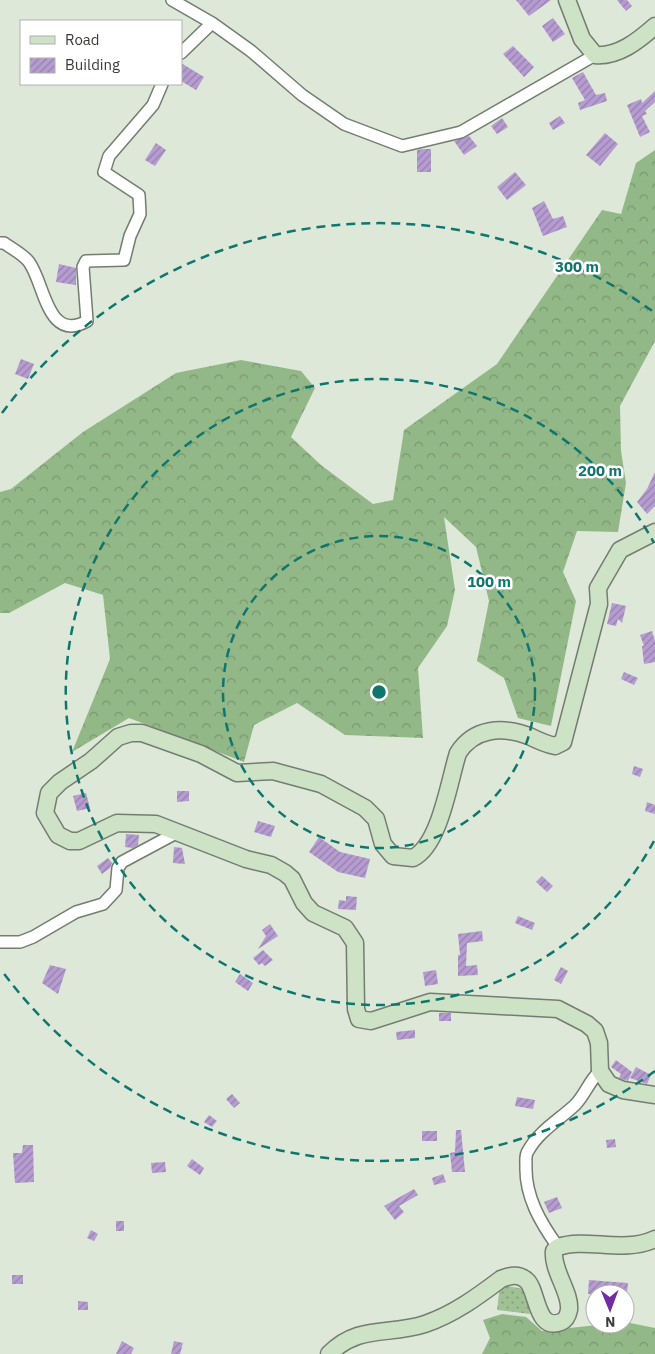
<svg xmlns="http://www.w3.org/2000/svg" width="655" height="1354" font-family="'IBM Plex Sans',sans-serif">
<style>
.grass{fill:url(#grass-dots)}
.forest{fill:url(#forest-crowns)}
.building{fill:url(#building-hatch)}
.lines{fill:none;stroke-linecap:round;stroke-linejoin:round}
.minor-casing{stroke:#737d70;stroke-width:14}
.secondary-casing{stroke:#737d70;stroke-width:19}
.minor{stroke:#fff;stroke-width:11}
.secondary{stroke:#cee2c6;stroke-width:16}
.ring{fill:none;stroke:#0f766e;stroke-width:2.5;stroke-dasharray:9 6}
.centre{fill:#0f766e;stroke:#fff;stroke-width:2.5}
.ring-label{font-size:15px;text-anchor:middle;font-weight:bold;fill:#0f766e;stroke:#fff;stroke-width:5;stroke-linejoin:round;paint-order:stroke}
</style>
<defs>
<pattern id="grass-dots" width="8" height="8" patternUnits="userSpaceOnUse" patternTransform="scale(1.25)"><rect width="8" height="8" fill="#9fc194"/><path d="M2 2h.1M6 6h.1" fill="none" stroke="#839e7a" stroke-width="1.8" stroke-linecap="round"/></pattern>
<pattern id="forest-crowns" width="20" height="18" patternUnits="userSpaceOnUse" patternTransform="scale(1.25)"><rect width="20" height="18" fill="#93b887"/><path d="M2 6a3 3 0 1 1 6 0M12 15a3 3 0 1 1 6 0" fill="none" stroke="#79976f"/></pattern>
<pattern id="building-hatch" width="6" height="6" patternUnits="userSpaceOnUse" patternTransform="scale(1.25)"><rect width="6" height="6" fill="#b69cd1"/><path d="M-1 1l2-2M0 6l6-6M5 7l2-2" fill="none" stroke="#9580aa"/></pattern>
</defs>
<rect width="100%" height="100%" fill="#dde8d9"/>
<path class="grass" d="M500,1285L525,1289L530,1314L497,1310Z"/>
<path class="forest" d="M655,150V341L620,406L621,451L626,483L618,532L577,531L563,572L576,601L551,726L518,718L504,678L477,661L489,601L476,547L444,517L455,590L447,626L418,668L423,738L345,735L297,703L254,725L244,762L129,718L72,752L110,659L103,595L65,583L9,613H0V492L11,489L83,432L176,373L241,360L301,371L315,388L291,437L321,465L373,504L393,500L404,430L497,364L602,210L621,214L636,163Z
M502,1314L526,1317L542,1331L625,1322L655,1328V1354H482L490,1338L483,1320Z"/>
<path class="building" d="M516,0H551L529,16Z
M617,0H627L632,6L626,11Z
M553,18L565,34L553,42L542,26Z
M513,46L534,67L524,77L503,54Z
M181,63L204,77L196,90L181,81Z
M583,72L596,95L605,93L607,101L580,110L578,103L585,100L572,78Z
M655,91V102L645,111L647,114L642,116L650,132L640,137L627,105L641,99L642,103Z
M560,116L565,123L553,130L549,123Z
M502,118L508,127L497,134L491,126Z
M605,133L618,144L600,166L586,155Z
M469,136L477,146L464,155L454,141Z
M156,143L166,150L155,166L145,160Z
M424,149H431V172H417V150Z
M515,172L526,185L507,200L497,187Z
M544,201L553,219L563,216L567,227L543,236L532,208Z
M59,264L76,268V285L56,282Z
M21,359L34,364L28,379L15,374Z
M655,472V506L647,514L637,502L647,489Z
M612,603L626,606L622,623L618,619L616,626L607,624Z
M652,631L655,641V662L644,664L642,646H644L640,635Z
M624,672L638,678L634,685L621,679Z
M634,766L643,769L640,777L632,774Z
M177,791H189V801L177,802Z
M86,793L90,808L77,811L73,796Z
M647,802L655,805V814L645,811Z
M258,821L275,826L271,837L254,832Z
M126,834L139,835L138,845L133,848L125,847Z
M319,837L340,852L370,859L365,878L338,872L309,852Z
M174,847L182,848L185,864L173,863Z
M108,858L112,863L110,868L102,874L97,866Z
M542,876L553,886L547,892L536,882Z
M346,896L357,897L356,910L338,909L339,900L346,901Z
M518,916L535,923L532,930L515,923Z
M270,924L278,936L258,949L266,936L262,930Z
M482,931L483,941L467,943L466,966L477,965L478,975L458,976V955H460L458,934Z
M263,950L273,960L265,966L262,963L259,965L253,958Z
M50,965L66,969L58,994L42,983Z
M561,967L568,971L561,984L554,980Z
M436,970L438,984L425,986L423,972Z
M240,974L253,983L248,991L235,982Z
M439,1013H451V1021H439Z
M415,1030V1038L397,1040L396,1032Z
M616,1060L632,1072L628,1081L619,1078L621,1074L611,1067Z
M636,1067L651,1075L647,1084L630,1078Z
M232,1094L240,1103L234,1108L226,1099Z
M517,1097L535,1100L533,1109L515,1106Z
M209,1115L217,1121L212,1127L204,1122Z
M456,1130H461L465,1172H452L450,1153L455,1152Z
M422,1131H437V1141H422Z
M615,1139L616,1147L607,1148L606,1140Z
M23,1145H33L34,1182L15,1183L13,1153H22Z
M192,1159L204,1168L200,1175L187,1166Z
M165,1162L166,1172L152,1173L151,1163Z
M443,1174L446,1182L434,1185L432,1178Z
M414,1189L418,1195L399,1206L404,1212L395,1220L384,1206Z
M557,1197L562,1208L549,1213L544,1202Z
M116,1221H124V1231H116Z
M91,1230L98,1234L94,1241L87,1238Z
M12,1275H23V1284H12Z
M589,1280L628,1283L627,1292L614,1290L613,1294H588Z
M78,1301L88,1302V1310H78Z
M122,1341L134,1348L131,1354H116Z
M174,1341L183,1343L180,1354H171Z"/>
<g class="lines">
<g class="minor-casing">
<path id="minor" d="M172,0L212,23L251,51L302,95L344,124L402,146L461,132L595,55
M181,53L212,23
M0,243H4C11,248 23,254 29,262C45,284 47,343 87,321L83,267L86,261L124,260L130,236L140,214L139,195L104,172L109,156L153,105L162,84
M0,942H20L33,937L76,912L103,904L116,890L118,868L122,862L178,832
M558,1247C540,1222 525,1196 526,1166C526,1161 525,1155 528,1151C539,1131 559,1120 575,1105C585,1095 589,1081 600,1071"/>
</g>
<g class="secondary-casing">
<path id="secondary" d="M567,0L582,39L595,55C618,57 638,41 655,26
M655,532L620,550L598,588L599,604L563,742L555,746C545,744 537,740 529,736C502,726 474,728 458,753C449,781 440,845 413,858L393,856L383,844L376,819L365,808L321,784L273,771L237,773L201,754L142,733H131L118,737L91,761L60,782L49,793L45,813L58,835L70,841H79L117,823L156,824L246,859L271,865L285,873L292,879L304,903L313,913L345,928L355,943L356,1009L359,1019L371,1021L430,1002L558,1009L587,1024L595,1031L599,1043L600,1071L609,1084L623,1090L655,1095
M329,1354C359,1324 388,1336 425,1324C454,1314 477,1297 501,1279C509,1276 518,1273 526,1280C538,1289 535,1332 561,1322C566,1320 568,1315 569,1310C571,1292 552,1271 554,1251L558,1247C587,1237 623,1254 655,1239"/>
</g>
<use href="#minor" class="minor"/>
<use href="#secondary" class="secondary"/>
</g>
<g class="ring">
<circle cx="379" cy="692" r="156"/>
<path d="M654 841A313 313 0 1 1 654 543"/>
<path d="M655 1071A469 469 0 0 1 2 971M2 413A469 469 0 0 1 655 313"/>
</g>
<circle cx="379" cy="692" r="8" class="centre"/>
<g class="ring-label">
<text x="577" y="272">300 m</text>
<text x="600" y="476">200 m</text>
<text x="489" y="587">100 m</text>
</g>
<rect x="20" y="20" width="162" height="65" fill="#ffffff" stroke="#afb1af"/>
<rect x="30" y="36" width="25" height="8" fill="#cee2c6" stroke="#afb1af"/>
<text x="65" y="45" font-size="15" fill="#383c37">Road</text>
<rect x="30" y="58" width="25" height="15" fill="url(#building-hatch)" stroke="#afb1af"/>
<text x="65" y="70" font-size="15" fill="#383c37">Building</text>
<g transform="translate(610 1309) rotate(179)"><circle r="24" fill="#ffffff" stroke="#afb1af"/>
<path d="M0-4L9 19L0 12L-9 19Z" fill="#712da1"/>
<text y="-8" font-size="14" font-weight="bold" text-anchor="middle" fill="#383c37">N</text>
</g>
</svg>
